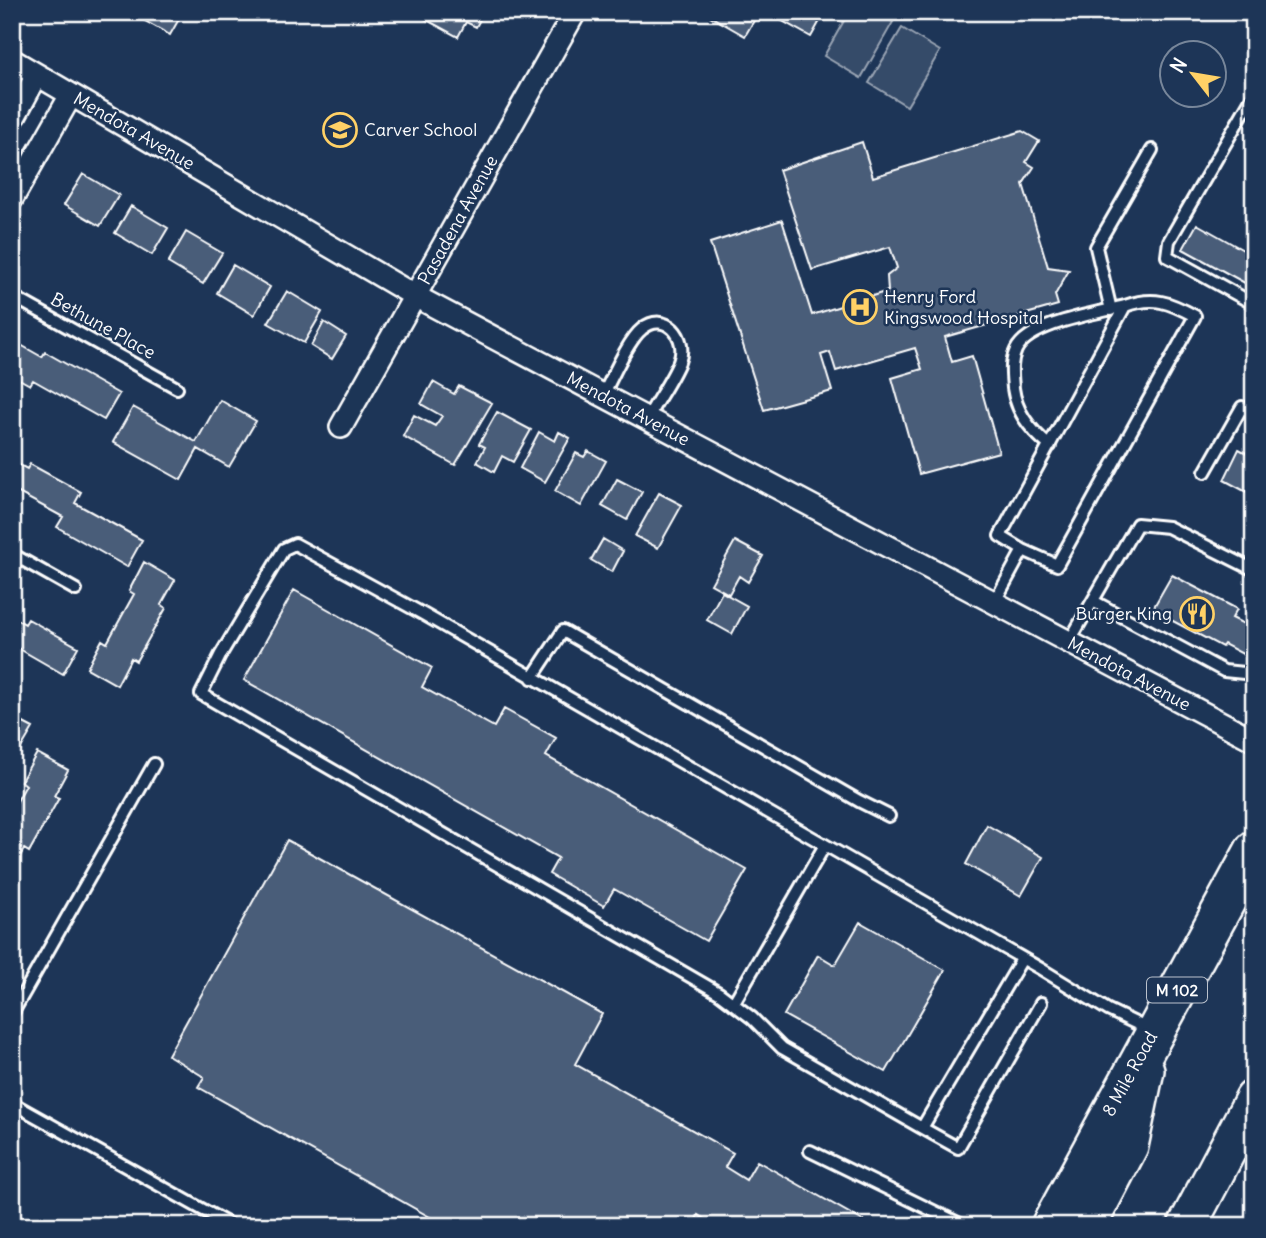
<svg xmlns="http://www.w3.org/2000/svg" width="1266" height="1238" font-family="Delius,sans-serif">
<style>
.green{fill:#364b69;stroke:#9aa5b4;stroke-width:2}
.building{fill:#4a5d79;stroke:#fff;stroke-width:2}
.lines{fill:none;stroke-linecap:round;stroke-linejoin:round}
.lane-casing{stroke:#fff;stroke-width:16}
.street-casing{stroke:#fff;stroke-width:26}
.highway-casing{stroke:#fff;stroke-width:42}
.lane{stroke:#1d3557;stroke-width:10}
.street{stroke:#1d3557;stroke-width:21}
.highway{stroke:#1d3557;stroke-width:37}
.labels{text-anchor:middle;stroke-width:5;stroke-linejoin:round;paint-order:stroke}
.shield{fill:#1d3557;stroke:#bbc2cd;stroke-width:2}
.shield-label{font-size:16px;font-weight:bold;fill:#fff}
.poi-label{font-size:18px;fill:#fff;stroke:#1d3557;text-anchor:start}
.street-label{font-size:18px;fill:#fff;stroke:#1d3557}
</style>
<rect width="100%" height="100%" fill="#1d3557"/>
<filter id="ink" filterUnits="userSpaceOnUse"><feTurbulence type="fractalNoise" baseFrequency=".0143" numOctaves="2"/><feDisplacementMap in="SourceGraphic" scale="14" xChannelSelector="R" yChannelSelector="G"/><feConvolveMatrix kernelMatrix="1 2 1 2 8 2 1 2 1" color-interpolation-filters="sRGB"/></filter>
<g filter="url(#ink)">
<path class="green" d="M849,12H875L893,22L861,78L824,56Z
M902,28L940,51L907,106L869,83Z"/>
<path class="building" d="M129,12H183L170,35Z
M412,12H484L476,27L466,22L458,37Z
M703,12H759L745,36Z
M783,12H825L811,37L779,19Z
M1022,131L1039,141L1026,162L1034,167L1023,184L1048,267L1069,270L1055,295L1058,305L945,337L952,362L972,356L999,452L919,474L892,378L922,369L915,348L836,371L830,352L821,355L832,391L764,410L710,243L782,220L812,315L888,291L887,276L897,268L890,247L812,270L779,170L862,142L873,177Z
M83,174L119,195L100,226L64,205Z
M131,206L168,228L152,255L115,233Z
M1197,224L1245,251L1254,236V288L1183,249Z
M186,232L222,253L203,284L168,263Z
M233,265L270,287L254,315L217,293Z
M287,291L322,312L304,343L268,323Z
M324,322L346,336L332,359L311,346Z
M12,340L42,357L45,352L119,394L104,420L33,380L30,385L12,375Z
M433,382L454,394L459,386L492,403L455,465L403,436L414,415L435,426L442,416L421,404Z
M220,400L256,421L229,467L198,449L181,480L113,442L133,407L196,442Z
M497,412L531,430L513,462L502,456L494,472L477,462L485,447L479,444Z
M539,432L555,441L559,432L570,438L545,482L520,468Z
M1239,449L1254,457V496L1224,480Z
M588,451L606,461L581,506L555,491L576,453L584,457Z
M12,461L27,469L30,464L81,492L75,503L142,540L127,567L57,527L63,517L17,492L14,497L12,496Z
M617,479L642,492L627,520L602,506Z
M659,493L682,505L658,548L635,536Z
M603,539L623,551L612,572L591,560Z
M735,541L763,556L748,582L739,576L729,594L711,584Z
M144,562L175,580L161,605L166,608L136,661L131,658L117,685L87,668L102,640L107,643L134,594L129,591Z
M1172,575L1237,609L1232,618L1254,629V651L1250,658L1224,644L1222,647L1152,610Z
M294,590L432,668L422,687L494,727L504,709L556,738L546,756L747,870L706,941L614,889L604,906L549,874L558,858L244,680Z
M722,592L747,606L732,634L707,620Z
M12,617L25,624L28,619L78,647L63,674L16,647L12,652Z
M12,717L33,728L17,755L12,752Z
M37,753L68,770L54,796L59,798L29,852L24,849L12,871V810L26,785L21,781Z
M987,825L1043,857L1021,896L966,864Z
M287,840L602,1014L575,1064L733,1153L725,1167L746,1180L757,1161L872,1226H716L698,1215L693,1226H446L198,1087L204,1077L168,1055Z
M860,922L945,970L886,1072L784,1015L818,955L835,965Z"/>
<g class="lines">
<g class="lane-casing">
<path id="lane" d="M1254,94L1169,241L1167,256L1254,304
M12,296L177,388
M1111,310L1096,247L1152,150
M603,395C612,378 628,340 642,329C665,310 689,337 679,362C671,381 657,400 647,419
M1050,446C1031,431 1016,412 1013,388C1012,375 1010,362 1016,350C1029,323 1098,313 1125,306
M1205,472L1242,407L1254,414
M12,554L76,590
M1093,601L1224,671L1254,674
M994,603L1023,550L1000,536L1125,306C1154,296 1169,302 1195,316L1057,565L1023,550
M1069,642L1137,524L1168,527L1254,570
M532,678L563,631L859,801L889,816
M1022,959L922,1128L782,1048L752,1018L719,993L201,694L221,654L284,549L295,544L423,614L1041,969L1108,1010L1152,1031
M733,1004L825,845
M12,1014L154,764
M12,1103L232,1226
M922,1128L958,1148L1041,1003
M810,1151L964,1226"/>
</g>
<g class="street-casing">
<path id="street" d="M12,60L415,296L1254,740
M12,121L37,75
M12,199L71,95
M341,427L575,12"/>
</g>
<g class="highway-casing">
<path id="highway" d="M1050,1226L1254,850
M1087,1226L1129,1146L1145,1070
M1187,1226L1254,1099"/>
</g>
<use href="#lane" class="lane"/>
<use href="#street" class="street"/>
<use href="#highway" class="highway"/>
</g>
</g>
<defs>
<g id="school-ring" transform="scale(1.75)"><circle r="9.5" fill="#1d3557" stroke="#ffd166" stroke-width="1.5"/><path d="M0-5L7-2L0 1L-7-2ZM-4 1L0 2.5L4 1V4Q0 6-4 4Z" fill="#ffd166"/></g>
<g id="hospital-ring" transform="scale(1.75)"><circle r="9.5" fill="#1d3557" stroke="#ffd166" stroke-width="1.5"/><path d="M-5-5h3v3.5h4V-5h3V5h-3V1.5h-4V5h-3Z" fill="#ffd166"/></g>
<g id="restaurant-ring" transform="scale(1.75)"><circle r="9.5" fill="#1d3557" stroke="#ffd166" stroke-width="1.5"/><path d="M-5-6h1v4h1v-4h1v4h1v-4h1v5L-1.5 .5V6h-2V.5L-5-1ZM5-6V6H3V1.5H1.5Q1.5-4 5-6Z" fill="#ffd166"/></g>
</defs>
<g fill-rule="evenodd">
<use href="#school-ring" x="340" y="130"/>
<use href="#hospital-ring" x="860" y="307"/>
<use href="#restaurant-ring" x="1197" y="614"/>
</g>
<g class="labels">
<rect class="shield" x="1147" y="977.5" width="60" height="25" rx="5"/>
<g class="shield-label">
<text x="1177" y="996">M 102</text>
</g>
<g class="poi-label">
<text x="364" y="136">Carver School</text>
<text x="884" y="303">Henry Ford<tspan x="884" dy="21">Kingswood Hospital</tspan></text>
<text x="1172" y="620" text-anchor="end">Burger King</text>
</g>
<g class="street-label">
<text transform="translate(134 131) rotate(30)" y="6">Mendota Avenue</text>
<text transform="translate(458 220) rotate(-61)" y="6">Pasadena Avenue</text>
<text transform="translate(103 326) rotate(29)" y="6">Bethune Place</text>
<text transform="translate(628 409) rotate(28)" y="6">Mendota Avenue</text>
<text transform="translate(1129 674) rotate(28)" y="6">Mendota Avenue</text>
<text transform="translate(1130 1074) rotate(-61)" y="6">8 Mile Road</text>
</g>
</g>
<rect width="1266" height="1238" fill="none" stroke="#1d3557" stroke-width="42"/>
<rect x="21" y="21" width="1224" height="1196" fill="none" stroke="#fff" stroke-width="2.5" filter="url(#ink)"/>
<g transform="translate(1193 74) rotate(301)"><circle r="33" fill="#1d3557" stroke="#77869a" stroke-width="2"/>
<path d="M0-5L12 26L0 18L-12 26Z" fill="#ffd166"/>
<text y="-10" font-size="19" font-weight="bold" text-anchor="middle" fill="#ffffff">N</text>
</g>
</svg>
